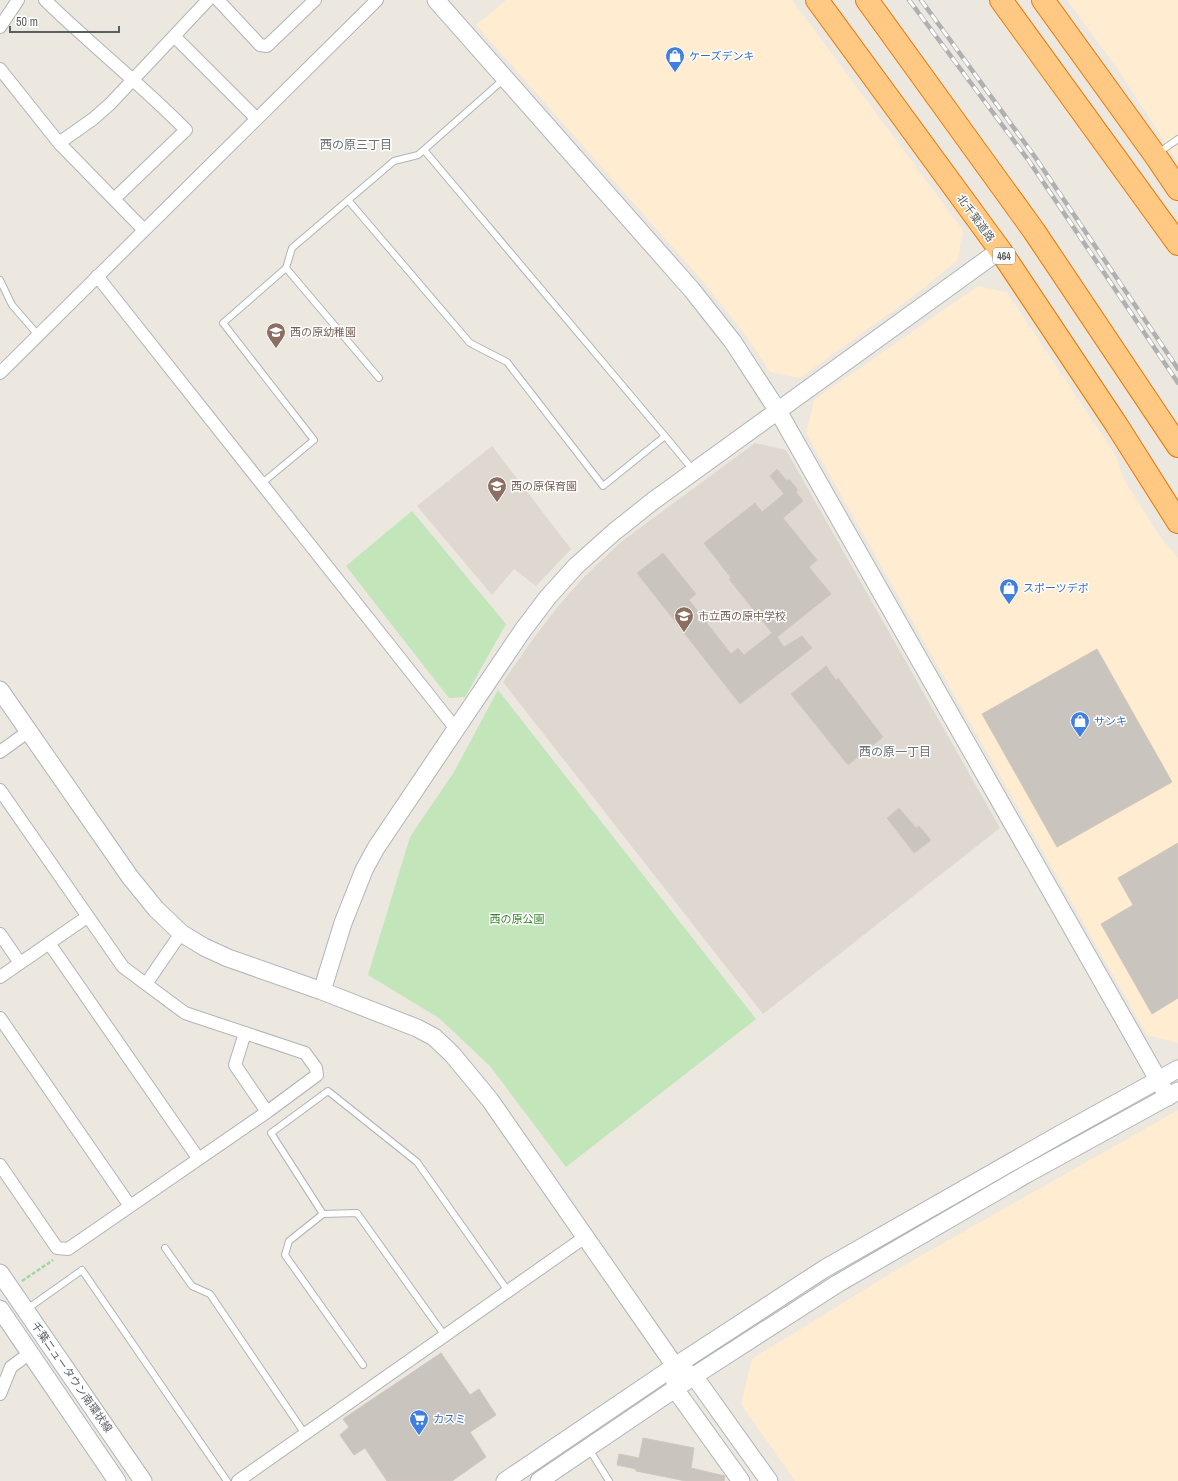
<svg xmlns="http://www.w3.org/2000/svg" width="1178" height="1481" font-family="'Archivo Narrow','Noto Sans JP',sans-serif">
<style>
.commercial{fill:#ffecd1}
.education{fill:#ded8d0}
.green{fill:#c2e5ba}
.building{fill:#c9c4be;stroke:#d1c7bd}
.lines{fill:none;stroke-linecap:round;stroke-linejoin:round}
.lane-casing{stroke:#b0b4b8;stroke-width:8}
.street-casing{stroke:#b0b4b8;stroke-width:14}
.secondary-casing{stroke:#afb5b8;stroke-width:19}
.highway-casing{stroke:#eb7700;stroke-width:24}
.path{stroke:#9dd8a1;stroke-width:2.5;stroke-dasharray:4 2;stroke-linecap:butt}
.lane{stroke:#fff;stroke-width:6}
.street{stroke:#fff;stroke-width:12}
.secondary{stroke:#fff;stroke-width:17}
.highway{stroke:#ffc983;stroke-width:22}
.rail-casing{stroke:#afb0b1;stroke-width:4.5}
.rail{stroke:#fff;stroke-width:3;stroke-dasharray:9;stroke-linecap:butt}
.labels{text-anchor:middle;stroke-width:3;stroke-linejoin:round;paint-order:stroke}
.shield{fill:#fff;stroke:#8a8e90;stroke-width:1}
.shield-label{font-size:10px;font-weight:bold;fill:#585e61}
.shop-label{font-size:11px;fill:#366cbe;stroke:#fff;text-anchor:start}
.street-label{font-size:11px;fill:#585e61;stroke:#fff}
.education-label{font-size:11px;fill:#785e54;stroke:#fff;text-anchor:start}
.park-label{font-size:11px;fill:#3d8632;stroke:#fff}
.neighbourhood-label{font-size:12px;fill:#697073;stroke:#fff}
</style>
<rect width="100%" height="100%" fill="#ece7df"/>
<path class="commercial" d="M506,0H792L963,230L958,260L912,297L800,378L770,372L744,333L700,278L476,25Z
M1067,0H1178V162L1116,67Z
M978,286L1007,292L1115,454L1123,478L1161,538L1178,558V1043L1147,1035L806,433L814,400Z
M1178,1110V1481H795L741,1404L752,1359L903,1266Z"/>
<path class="education" d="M755,443L786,450L1000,828L763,1014L503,682L533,639L559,605L585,576L621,542Z
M492,446L571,549L536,586L514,569L492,595L417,506Z"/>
<path class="green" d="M412,511L506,624L465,697L449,698L346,566Z
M498,690L756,1019L566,1167L490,1066L439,1018L368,975L410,837L454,772Z"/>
<path class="building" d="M777,469L787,481L789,479L798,490L796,492L803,501L783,518L817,560L809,567L831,594L777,637L784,647L802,636L812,648L740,704L637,573L663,553L696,594L689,600L731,654L738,648L744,655L772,633L729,579L731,578L704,543L755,503L762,512L784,494L770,476Z
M1097,649L1172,782L1057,847L982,714Z
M826,666L836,680L838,678L883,737L848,765L791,694Z
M899,808L916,828L919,826L931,840L914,853L887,818Z
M1178,843V998L1152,1014L1101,924L1133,905L1118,878Z
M441,1353L470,1395L479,1389L496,1415L470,1432L486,1457L452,1481H387L365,1448L354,1455L340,1435L349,1427L343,1419Z
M643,1438L694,1448L691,1468L725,1476L724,1481H686L636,1471V1469L617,1465L619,1454L639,1458Z"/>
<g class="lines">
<g class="lane-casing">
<path id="lane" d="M424,150L665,436
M1158,153L1178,139
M348,200L470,343L507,362L603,486L665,436L693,470
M286,268L379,378
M0,280L12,305L38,335
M261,484L314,440L223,323L286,268L292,248L394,161L418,155L504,79
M323,1214L357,1213L445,1336
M165,1248L192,1286L210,1294L305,1434
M27,1309L82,1270L227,1481
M363,1365L285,1255L289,1241L323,1214L271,1133L328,1091L417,1162L508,1291
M589,1449L609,1481"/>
</g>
<g class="street-casing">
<path id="street" d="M45,0C91,45 141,84 186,130L114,199
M218,0L260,45L267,46L315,0
M0,27L18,0
M174,36L256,118
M0,69L59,143L144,230
M59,143L93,119L110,104L208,0
M97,276L456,729
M0,373L377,0
M0,752L29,731
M0,790L123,967L185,1013L305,1053L316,1068L317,1075L267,1112L68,1249L57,1248L0,1165
M0,934L20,963
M49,943L198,1158
M0,977L87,917
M146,984L181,933
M0,1018L130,1206
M245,1033L235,1065L267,1112
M0,1394L11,1367L30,1353
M238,1481L585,1237"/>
</g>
<g class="secondary-casing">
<path id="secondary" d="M436,0L692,290L733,342L778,411L1168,1097
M0,690L130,877L156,909L181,933L204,947L228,958L322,991L417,1028L434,1037L452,1054L490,1100L675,1366L694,1376L769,1481
M322,991L343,923L364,870L376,848L456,729L523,630L548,597L576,566L614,532L653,501L1000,250
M0,1273L143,1481
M0,1309L117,1481
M675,1378V1389L741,1481
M505,1481L675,1366L824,1269L1057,1136L1178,1069
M539,1481L694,1376L837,1284L1025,1175L1178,1091"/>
</g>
<g class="highway-casing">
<path id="highway" d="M817,0L1000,250L1116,424L1178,522
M867,0L1034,231L1178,446
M1001,0L1178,244
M1043,0L1155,155L1178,189"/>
</g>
<path class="path" d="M22,1281L53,1260"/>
<use href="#lane" class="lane"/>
<use href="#street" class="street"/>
<use href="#secondary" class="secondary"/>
<use href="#highway" class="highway"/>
<g class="rail-casing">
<path id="rail" d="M909,0L1029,161L1178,383
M921,0L1035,157L1178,369"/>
</g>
<use href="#rail" class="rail"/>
</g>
<defs>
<g id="shop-pin" transform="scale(1)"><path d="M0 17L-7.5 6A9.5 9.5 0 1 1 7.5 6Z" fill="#3f7fe0" stroke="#fff"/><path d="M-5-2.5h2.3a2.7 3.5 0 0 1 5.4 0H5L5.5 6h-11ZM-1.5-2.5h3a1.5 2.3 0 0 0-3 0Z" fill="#fff"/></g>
<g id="school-pin" transform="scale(1)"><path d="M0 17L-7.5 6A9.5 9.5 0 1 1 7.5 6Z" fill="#8d6e63" stroke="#fff"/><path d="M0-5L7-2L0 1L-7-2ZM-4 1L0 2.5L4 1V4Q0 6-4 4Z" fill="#fff"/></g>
<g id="supermarket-pin" transform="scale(1)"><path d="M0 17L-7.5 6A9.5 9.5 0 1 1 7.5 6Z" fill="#3f7fe0" stroke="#fff"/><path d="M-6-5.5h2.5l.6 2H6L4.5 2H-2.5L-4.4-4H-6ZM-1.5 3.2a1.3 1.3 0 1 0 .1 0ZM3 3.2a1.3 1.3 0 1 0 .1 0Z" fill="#fff"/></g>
</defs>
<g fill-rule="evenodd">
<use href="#shop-pin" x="675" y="56"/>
<use href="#school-pin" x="276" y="332"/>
<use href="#school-pin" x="497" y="486"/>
<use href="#shop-pin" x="1009" y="588"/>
<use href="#school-pin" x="684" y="616"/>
<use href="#shop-pin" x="1080" y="721"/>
<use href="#supermarket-pin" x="419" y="1419"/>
</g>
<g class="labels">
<rect class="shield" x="993" y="248" width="22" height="16" rx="3"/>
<g class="shield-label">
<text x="1004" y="260">464</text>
</g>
<g class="shop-label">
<text x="689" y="60">ケーズデンキ</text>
<text x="1023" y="592">スポーツデポ</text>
<text x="1094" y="725">サンキ</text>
<text x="433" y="1423">カスミ</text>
</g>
<g class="street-label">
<text transform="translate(976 218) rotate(54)" y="4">北千葉道路</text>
<text transform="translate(72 1377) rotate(55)" y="4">千葉ニュータウン南環状線</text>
</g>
<g class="education-label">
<text x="290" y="336">西の原幼稚園</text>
<text x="511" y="490">西の原保育園</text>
<text x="698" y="620">市立西の原中学校</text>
</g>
<g class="park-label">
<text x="517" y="923">西の原公園</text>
</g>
<g class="neighbourhood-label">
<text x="356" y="149">西の原三丁目</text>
<text x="895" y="756">西の原一丁目</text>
</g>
</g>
<path d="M10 26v6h109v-6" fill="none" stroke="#585e61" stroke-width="2"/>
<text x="16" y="26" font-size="12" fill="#585e61" stroke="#ffffff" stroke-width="3" paint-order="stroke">50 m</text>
</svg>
